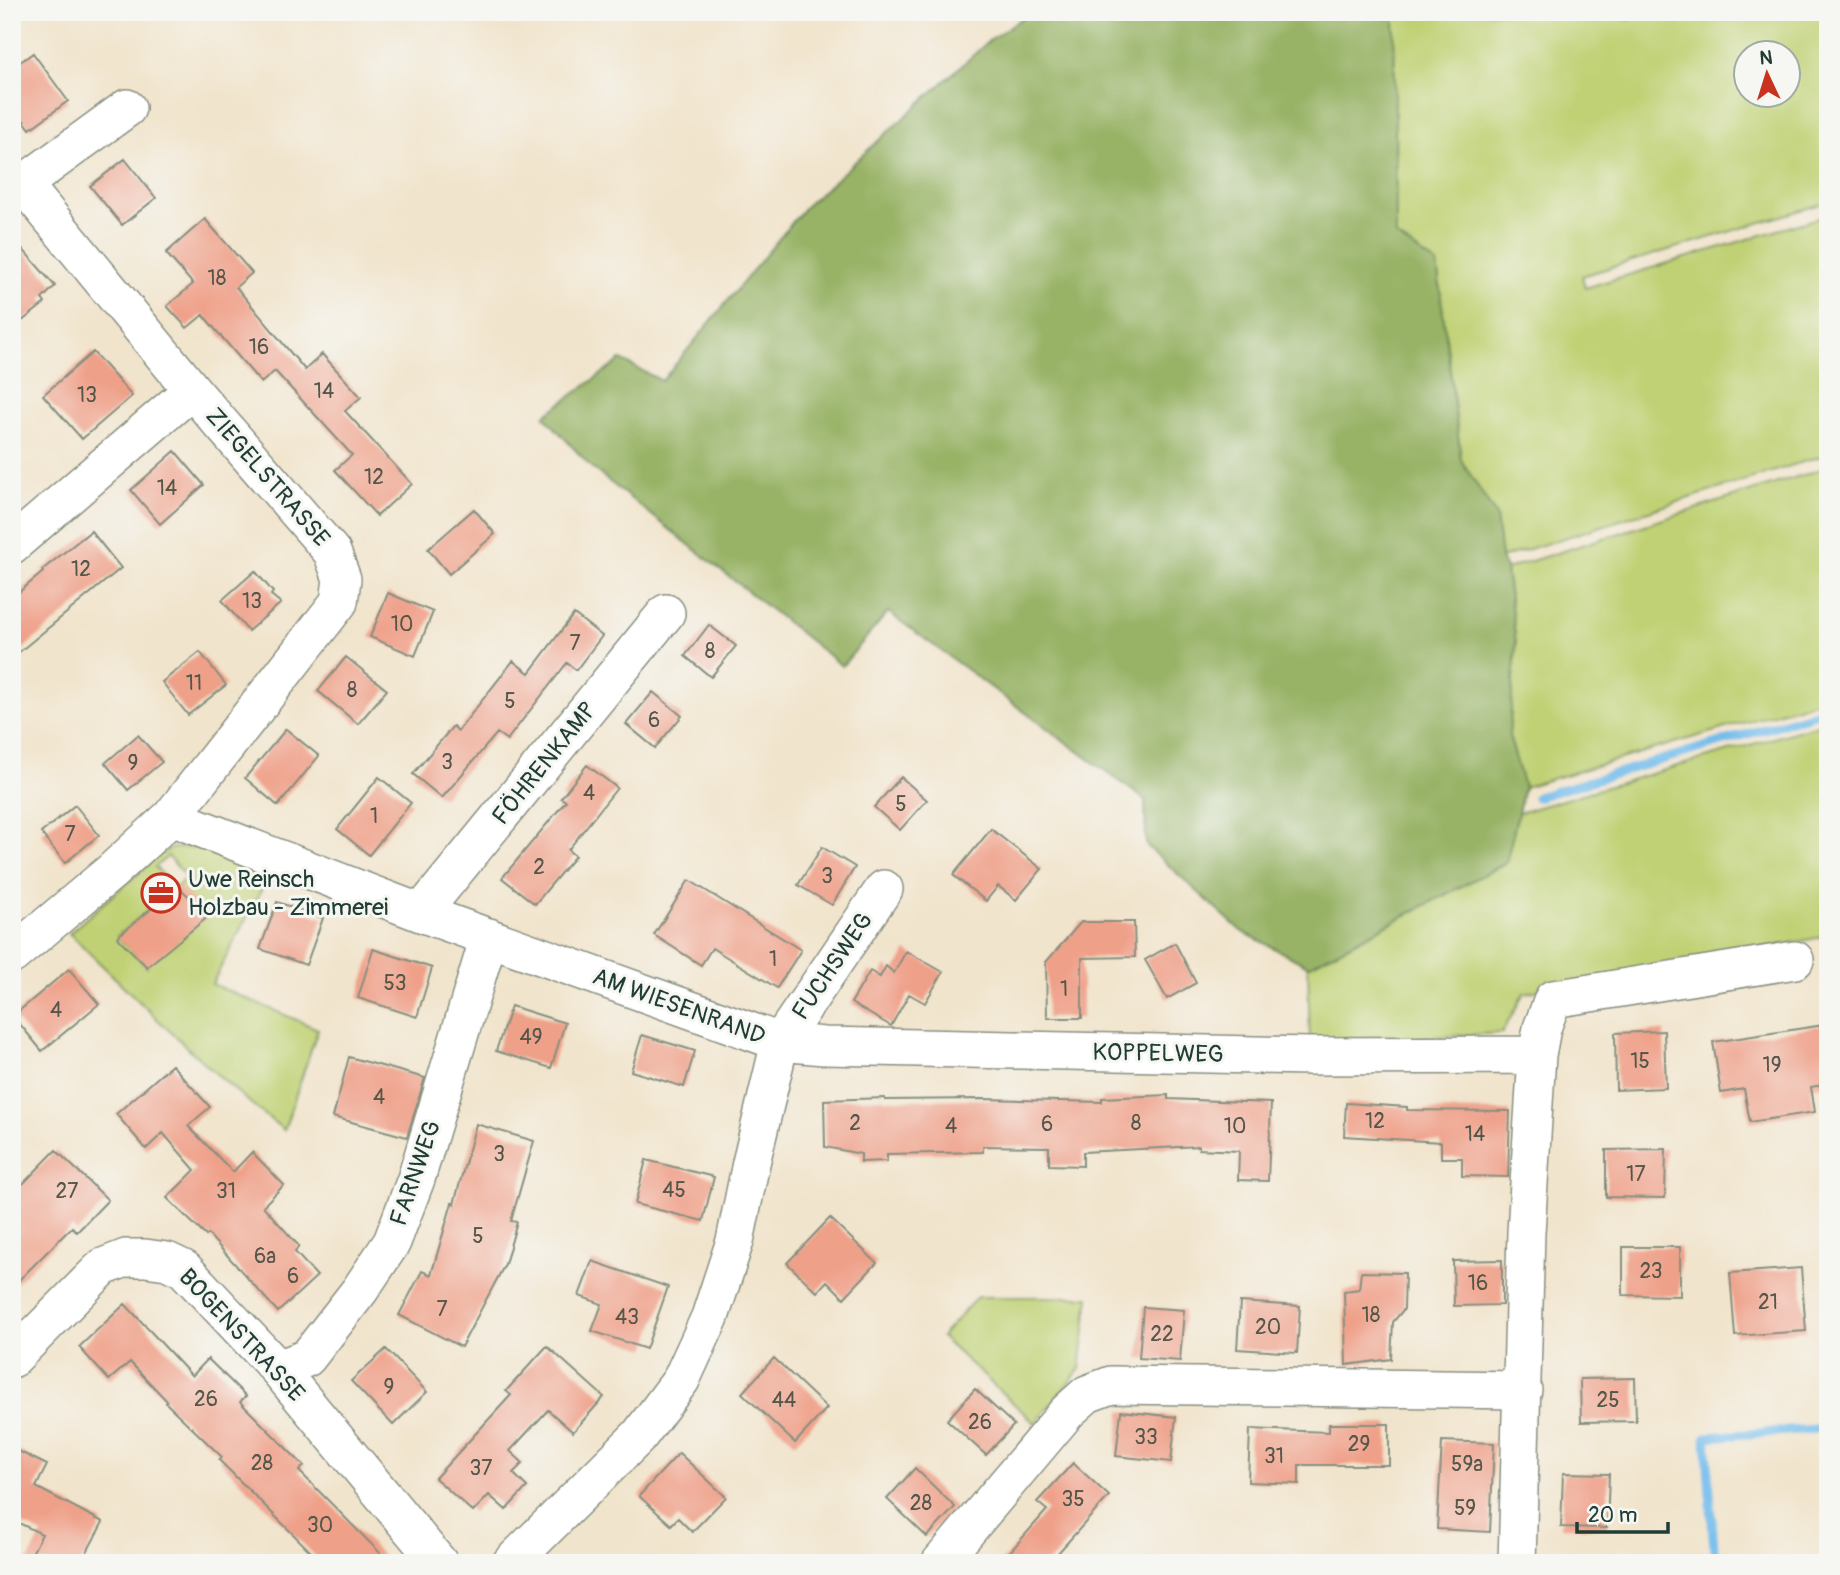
<svg xmlns="http://www.w3.org/2000/svg" width="1840" height="1575" font-family="Pangolin,sans-serif">
<style>
.green{fill:#c0d174;stroke:#708754;stroke-width:2;fill-rule:evenodd}
.forest{fill:#98b366;stroke:#5c784d;stroke-width:2}
.lines{fill:none;stroke-linecap:round;stroke-linejoin:round}
.stream{stroke:#74bdec;stroke-width:9}
.building{fill:#efa089}
.minor-casing{stroke:#889080;stroke-width:40}
.minor{stroke:#fff;stroke-width:37}
.labels{text-anchor:middle;stroke-width:6;stroke-linejoin:round;paint-order:stroke}
.number-label{font-size:21px;fill:#535649}
.street-label{font-size:24px;fill:#1f3d34;stroke:#f6f6f2}
.poi-label{font-size:24px;fill:#1f3d34;stroke:#f6f6f2;text-anchor:start}
</style>
<rect width="100%" height="100%" fill="#f6f6f2"/>
<filter id="ink" filterUnits="userSpaceOnUse"><feTurbulence type="fractalNoise" baseFrequency=".0143" numOctaves="2"/><feDisplacementMap in="SourceGraphic" scale="14" xChannelSelector="R" yChannelSelector="G"/><feConvolveMatrix kernelMatrix="1 2 1 2 8 2 1 2 1" color-interpolation-filters="sRGB"/></filter>
<filter id="wash" filterUnits="userSpaceOnUse"><feTurbulence type="fractalNoise" baseFrequency=".00686" numOctaves="4" result="noise"/><feDisplacementMap in="SourceGraphic" scale="28" xChannelSelector="R" yChannelSelector="G"/><feGaussianBlur stdDeviation="1.57" result="paint"/><feColorMatrix in="noise" values="0 0 0 0 0 0 0 0 0 0 0 0 0 0 0 0 0 1.4 0 .05"/><feComposite in="paint" operator="in"/></filter>
<g filter="url(#wash)">
<rect width="100%" height="100%" fill="#f1e4cc"/>
<path class="green" d="M1394,12H1624L1626,19L1656,12H1828V202L1582,276L1585,288L1828,215V454L1501,558L1496,516L1461,460L1437,264L1396,236ZM1745,52H1787V94H1745Z
M1828,467V698L1524,787L1509,736L1516,643L1506,569Z
M1828,722V936L1524,993L1502,1033L1310,1044L1308,966L1506,863L1518,813Z
M172,848C179,848 187,847 194,848C220,852 243,869 266,881L212,984L318,1029L284,1130C207,1071 139,1001 69,933L159,855ZM168,856L186,877L176,888L155,867ZM177,887L147,967L117,936Z
M977,1297H1089L1080,1369L1035,1423L941,1337Z"/>
<path class="forest" d="M1031,12H1394L1396,236L1437,264L1461,460L1496,516L1501,558L1506,569L1516,643L1509,736L1524,787L1506,863L1308,966L1241,931L1146,845L1145,800L888,612L842,666L591,467L544,416L621,360L662,381L805,207L991,39Z"/>
<g class="lines">
<path class="stream" d="M1537,797L1828,710
M1715,1563L1706,1437L1828,1428"/>
</g>
<g id="blocks">
<path class="building" d="M33,53L68,101L30,129L12,104V68Z
M125,159L156,198L122,225L90,186Z
M205,219L252,273L236,287L305,370L322,354L361,397L345,411L412,484L377,516L335,470L352,455L275,371L261,383L203,315L187,328L167,306L193,284L166,253Z
M12,237L55,286L42,299L45,303L12,329Z
M93,352L132,396L82,439L43,395Z
M175,451L204,485L160,524L131,490Z
M474,509L495,534L449,574L428,549Z
M91,531L121,568L12,658V598L43,572L42,570Z
M255,571L273,592L271,595L281,603L248,631L222,600Z
M388,593L433,612L415,656L370,637Z
M574,614L602,636L576,670L567,663L507,740L497,733L442,798L413,774L453,726L458,731L513,661L529,673Z
M709,625L736,646L711,677L685,656Z
M200,652L226,685L188,715L162,682Z
M346,657L387,690L358,724L318,691Z
M653,692L682,716L655,748L626,724Z
M286,729L319,756L278,806L245,778Z
M138,735L162,762L128,790L105,763Z
M587,765L617,788L568,850L575,856L535,904L502,878L566,801L561,798Z
M379,777L411,803L369,855L337,829Z
M901,777L927,800L900,830L874,807Z
M75,805L99,835L65,863L41,833Z
M991,829L1042,869L1016,900L998,886L986,901L953,875Z
M822,847L855,867L832,905L798,885Z
M689,880L801,950L777,988L712,948L701,965L654,935Z
M178,886L209,916L147,967L117,937Z
M277,902L323,918L306,965L260,949Z
M1081,922H1134L1135,957L1082,958V1018H1047L1046,962Z
M1175,943L1196,983L1167,999L1145,960Z
M373,949L432,968L417,1017L358,998Z
M906,951L943,972L925,1003L909,994L891,1026L851,1003L870,971L880,977L886,966L894,973Z
M69,969L99,1004L42,1051L13,1016Z
M511,1006L565,1023L551,1068L496,1051Z
M1824,1025L1828,1047V1084L1811,1087L1815,1112L1750,1122L1744,1089L1721,1093L1713,1042Z
M1664,1031L1666,1088L1616,1090L1615,1033Z
M642,1035L695,1051L684,1087L631,1071Z
M349,1057L425,1078L407,1137L333,1117Z
M172,1065L210,1107L188,1126L233,1172L252,1152L284,1185L263,1206L299,1246L295,1252L317,1276L278,1312L208,1234L206,1236L167,1198L195,1170L163,1133L146,1149L116,1114Z
M1168,1095V1099L1271,1103L1268,1181L1238,1180L1239,1151L1199,1149V1146L1083,1152V1166L1049,1165V1147L983,1146V1152L887,1154V1161L861,1162V1154L825,1147L824,1100L885,1098V1100L982,1099L1102,1102V1098Z
M1346,1103L1407,1107V1110L1510,1111L1508,1177L1462,1176V1158H1441V1142L1344,1136Z
M476,1124L534,1141L511,1221L517,1222L505,1264L461,1347L399,1315L422,1271L431,1275L452,1203L454,1204Z
M1666,1149L1665,1198L1606,1197V1150Z
M56,1150L108,1200L77,1232L72,1227L12,1287V1195Z
M646,1160L714,1177L703,1221L635,1204Z
M830,1218L877,1263L844,1298L827,1281L817,1292L787,1263Z
M1623,1247H1680V1296L1623,1295Z
M1502,1260V1305L1454,1306L1453,1261Z
M592,1261L668,1287L646,1349L592,1331L602,1304L579,1296Z
M1801,1268L1806,1331L1735,1336L1730,1273Z
M1361,1272L1405,1273L1404,1309L1393,1322L1391,1359L1346,1365L1344,1291L1359,1289Z
M1240,1302L1300,1306L1297,1353L1237,1349Z
M125,1304L192,1376L208,1359L246,1396L240,1402L304,1466L299,1471L390,1563H322L219,1460L222,1457L166,1403L167,1401L130,1362L109,1380L79,1347Z
M1143,1307L1184,1310L1180,1361L1139,1358Z
M547,1346L604,1397L573,1432L548,1410L510,1451L523,1463L513,1473L527,1487L506,1510L489,1495L473,1512L435,1478L511,1395L506,1391Z
M386,1349L427,1392L393,1425L351,1381Z
M774,1358L827,1408L795,1443L742,1393Z
M1635,1378L1636,1421L1581,1422L1580,1379Z
M975,1389L1014,1425L986,1455L947,1420Z
M1121,1411L1176,1417L1171,1462L1116,1456Z
M1329,1424H1389V1465H1299V1484L1248,1482L1250,1429L1329,1432Z
M1442,1441L1494,1443L1490,1532L1437,1529Z
M12,1448L47,1465L36,1487L103,1522L81,1563H27L42,1534L19,1523L12,1537Z
M679,1453L726,1497L692,1532L678,1518L671,1525L639,1496Z
M1073,1463L1109,1496L1049,1563H1000L1047,1510L1037,1502Z
M915,1468L955,1507L927,1537L887,1499Z
M1563,1473L1609,1474L1607,1528L1561,1527Z"/>
</g>
</g>
<g filter="url(#ink)">
<use href="#blocks" fill-opacity="0" stroke="#889080" stroke-width="2"/>
<g class="lines">
<g class="minor-casing">
<path id="minor" d="M12,192L127,108
M12,545L192,390
M171,817L421,913L780,1042L751,1163L735,1241L710,1317L681,1380L639,1436L511,1563
M884,889L780,1042L824,1046L1310,1056L1537,1055L1526,1232L1517,1563
M421,913L666,613
M12,955L111,872L171,817L339,602L342,579L332,552L192,390L23,184
M1537,1055L1542,1028L1553,999L1795,960
M12,1359L103,1267L126,1258H145L167,1261L184,1269L278,1369L439,1563
M278,1369L307,1358L360,1290L392,1242L416,1179L489,937
M940,1563L1067,1412L1087,1394L1111,1385L1523,1390"/>
</g>
<use href="#minor" class="minor"/>
</g>
</g>
<defs>
<g id="office-ring" transform="scale(2.0125)"><circle r="9.5" fill="#f6f6f2" stroke="#c8321e" stroke-width="1.5"/><path d="M-6-3h4V-5.5h4V-3h4V5H-6ZM-1-4.5V-3h2v-1.5ZM-6 0V1H6V0Z" fill="#c8321e"/></g>
</defs>
<g fill-rule="evenodd">
<use href="#office-ring" x="161" y="893"/>
</g>
<g class="labels">
<g class="number-label">
<text x="217" y="285">18</text>
<text x="259" y="354">16</text>
<text x="324" y="398">14</text>
<text x="87" y="402">13</text>
<text x="374" y="484">12</text>
<text x="167" y="495">14</text>
<text x="81" y="576">12</text>
<text x="252" y="608">13</text>
<text x="402" y="631">10</text>
<text x="575" y="650">7</text>
<text x="710" y="658">8</text>
<text x="194" y="690">11</text>
<text x="352" y="697">8</text>
<text x="510" y="708">5</text>
<text x="654" y="727">6</text>
<text x="447" y="769">3</text>
<text x="133" y="770">9</text>
<text x="589" y="800">4</text>
<text x="901" y="811">5</text>
<text x="374" y="823">1</text>
<text x="70" y="841">7</text>
<text x="539" y="874">2</text>
<text x="827" y="883">3</text>
<text x="773" y="966">1</text>
<text x="395" y="990">53</text>
<text x="1064" y="996">1</text>
<text x="56" y="1017">4</text>
<text x="531" y="1044">49</text>
<text x="1640" y="1068">15</text>
<text x="1772" y="1072">19</text>
<text x="379" y="1104">4</text>
<text x="1375" y="1128">12</text>
<text x="855" y="1130">2</text>
<text x="1136" y="1130">8</text>
<text x="1047" y="1131">6</text>
<text x="951" y="1133">4</text>
<text x="1235" y="1133">10</text>
<text x="1475" y="1141">14</text>
<text x="499" y="1161">3</text>
<text x="1636" y="1181">17</text>
<text x="674" y="1197">45</text>
<text x="67" y="1198">27</text>
<text x="226" y="1198">31</text>
<text x="478" y="1243">5</text>
<text x="265" y="1263">6a</text>
<text x="1651" y="1278">23</text>
<text x="293" y="1283">6</text>
<text x="1478" y="1290">16</text>
<text x="1768" y="1309">21</text>
<text x="442" y="1316">7</text>
<text x="1371" y="1322">18</text>
<text x="627" y="1324">43</text>
<text x="1268" y="1334">20</text>
<text x="1162" y="1341">22</text>
<text x="389" y="1394">9</text>
<text x="206" y="1406">26</text>
<text x="784" y="1407">44</text>
<text x="1608" y="1407">25</text>
<text x="980" y="1429">26</text>
<text x="1146" y="1444">33</text>
<text x="1359" y="1451">29</text>
<text x="1274" y="1463">31</text>
<text x="262" y="1470">28</text>
<text x="1467" y="1471">59a</text>
<text x="481" y="1475">37</text>
<text x="1073" y="1506">35</text>
<text x="921" y="1510">28</text>
<text x="1465" y="1515">59</text>
<text x="320" y="1532">30</text>
</g>
<g class="street-label">
<text transform="translate(268 477) rotate(49)" y="8">ZIEGELSTRASSE</text>
<text transform="translate(544 763) rotate(-51)" y="8">FÖHRENKAMP</text>
<text transform="translate(832 966) rotate(-56)" y="8">FUCHSWEG</text>
<text transform="translate(679 1006) rotate(20)" y="8">AM WIESENRAND</text>
<text transform="translate(1158 1053) rotate(1)" y="8">KOPPELWEG</text>
<text transform="translate(415 1173) rotate(-71)" y="8">FARNWEG</text>
<text transform="translate(242 1335) rotate(47)" y="8">BOGENSTRASSE</text>
</g>
<g class="poi-label">
<text x="188" y="887">Uwe Reinsch<tspan x="188" dy="28">Holzbau - Zimmerei</tspan></text>
</g>
</g>
<rect width="1840" height="1575" fill="none" stroke="#f6f6f2" stroke-width="42"/>
<g transform="translate(1767 74) rotate(356)"><circle r="33" fill="#f6f6f2" stroke="#a0aca6" stroke-width="2"/>
<path d="M0-5L12 26L0 18L-12 26Z" fill="#c8321e"/>
<text y="-10" font-size="19" font-weight="bold" text-anchor="middle" fill="#1f3d34">N</text>
</g>
<path d="M1577 1522v10h91v-10" fill="none" stroke="#1f3d34" stroke-width="3.5"/>
<text x="1588" y="1522" font-size="21" fill="#1f3d34" stroke="#f6f6f2" stroke-width="5" paint-order="stroke">20 m</text>
</svg>
